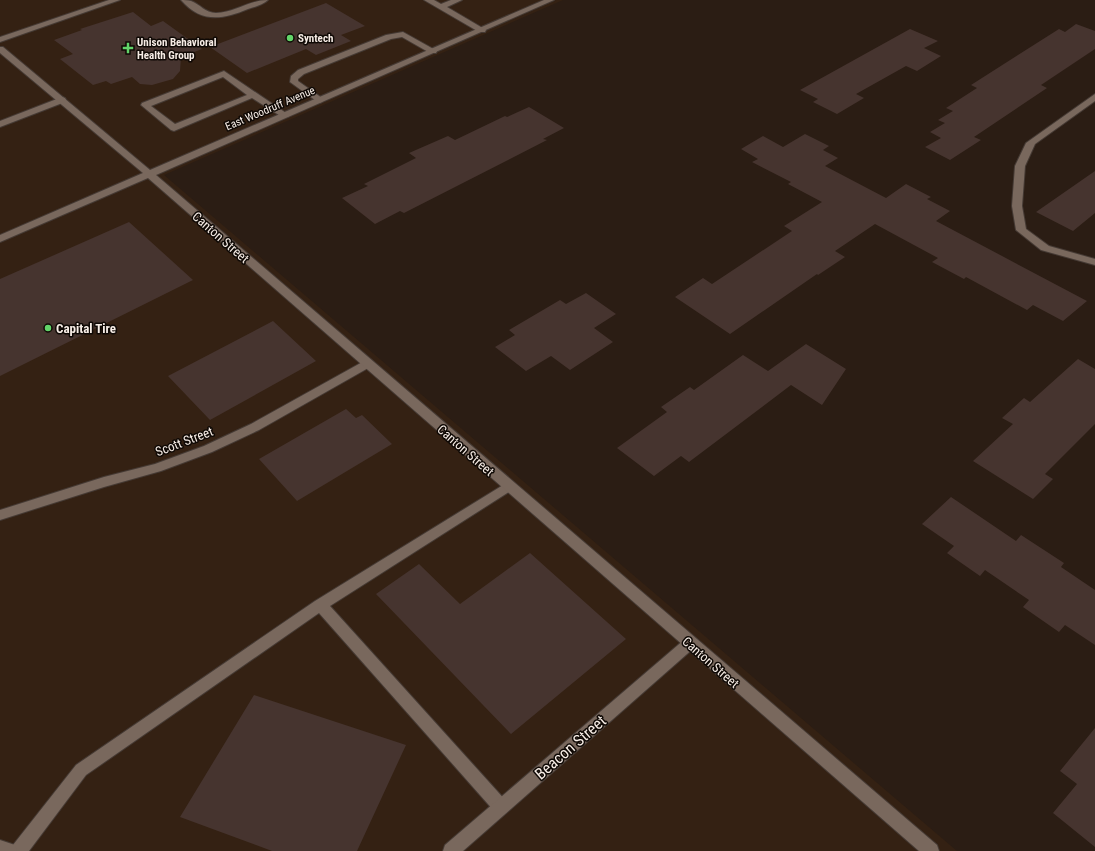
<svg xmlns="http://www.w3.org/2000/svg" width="1095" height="851" font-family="'Roboto Condensed',sans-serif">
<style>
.built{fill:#342113}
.building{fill:#46342f}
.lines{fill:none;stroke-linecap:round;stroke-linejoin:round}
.lane-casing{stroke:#453a34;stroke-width:2}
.street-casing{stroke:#453a34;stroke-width:2}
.secondary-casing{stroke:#453a34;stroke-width:2}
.lane{fill:#79685d;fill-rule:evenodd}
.street{fill:#79685d;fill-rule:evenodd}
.secondary{fill:#79685d;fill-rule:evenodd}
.poi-dot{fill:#62d469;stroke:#0f0905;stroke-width:1.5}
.labels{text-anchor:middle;stroke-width:3;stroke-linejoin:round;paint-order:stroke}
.far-poi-label{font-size:11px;font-weight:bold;fill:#f7ede6;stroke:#0f0905;text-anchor:start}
.far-street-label{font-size:11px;fill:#f7ede6;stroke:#0f0905}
.street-label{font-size:13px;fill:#f7ede6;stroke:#0f0905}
.poi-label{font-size:13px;font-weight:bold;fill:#f7ede6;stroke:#0f0905;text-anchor:start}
.near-street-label{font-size:16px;fill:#f7ede6;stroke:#0f0905}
</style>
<rect width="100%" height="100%" fill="#2b1d14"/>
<path class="built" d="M0,0H563L164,175L957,851H0Z"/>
<path class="building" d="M326,3L365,26L341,35L351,41L316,55L306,49L247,73L210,47Z
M133,12L151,26L163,21L202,49L181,57L180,71L173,79L152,85L140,84L132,77L111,84L106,81L93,85L60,59L73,54L54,40L82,30L80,29Z
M1076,24L1095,31V49L1041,85L1047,88L974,137L981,140L950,160L925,147L941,138L930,132L945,123L938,120L953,111L946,108L977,88L971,85L1059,29L1065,32Z
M910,29L938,41L924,48L941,56L917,71L906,66L856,94L864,98L837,114L813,102L818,99L800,90Z
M529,107L564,128L543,139L547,140L404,213L400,211L375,224L342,198L368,186L364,184L416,158L409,153L448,136L455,140L505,116L507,117Z
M805,134L829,146L823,150L838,158L825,166L886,198L906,184L931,197L927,199L950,211L936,221L1087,301L1063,321L1033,305L1027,310L966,277L964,279L932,262L938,258L875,224L835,251L845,257L818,275L817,274L730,334L675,297L703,278L712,284L792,231L784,226L822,202L788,184L791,182L752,162L758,159L741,149L763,136L783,147Z
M1095,171V213L1073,231L1036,212Z
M129,222L193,280L0,376V279Z
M586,293L616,314L594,328L613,342L570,370L551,356L526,371L495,347L515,335L509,330L560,300L566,304Z
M273,321L316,361L210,420L168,376Z
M806,344L846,369L822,405L791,385L689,462L681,456L654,476L617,448L667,412L661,407L690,387L694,390L743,355L768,371Z
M1078,359L1095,369V424L1045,474L1053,479L1033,499L973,461L1013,424L1002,418L1024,398L1030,402Z
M346,409L356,418L362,415L392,444L297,501L259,459Z
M951,497L1016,541L1021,535L1064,563L1061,567L1095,590V645L1065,625L1059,632L1023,607L1029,600L985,570L980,576L947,553L954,546L922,524Z
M530,553L626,639L511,734L376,594L419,564L460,604Z
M254,695L406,745L357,851H272L180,817Z
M1095,728V847L1053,813L1077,784L1060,771Z"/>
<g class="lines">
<g class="lane-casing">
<path id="lane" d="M181,0C184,0 188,0 191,1C200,4 205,13 216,13C234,13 249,0 268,0C263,5 254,7 248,9C222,20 201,23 181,0Z
M424,0H434L441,4L451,0H462L447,7L486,30L485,32H479Z
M403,32L437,51L436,53H430L402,37L391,39L304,74L298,79V81L322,98L323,100L322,102L319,103L290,82L291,76L298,70L386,35Z
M224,71L289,115L288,117H282L252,98L174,131L171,130L141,105L142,103ZM223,77L247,95L175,124L151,106Z
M62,97L65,98L66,100L65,102L0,127V121Z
M508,482L512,484L514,487L512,490L330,606L507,802L509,807L507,812L501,815L495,812L319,613L86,775L29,851H11L13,845L76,765L315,601Z"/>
</g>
<g class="street-casing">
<path id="street" d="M109,0H120L0,42V37Z
M1095,94V101L1035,144L1025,166L1022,206L1026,229L1049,246L1095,259V265L1041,250L1016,230L1012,206L1015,166L1026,143Z
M366,360L370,361L372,364L370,367L259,430L212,452L161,471L104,487L0,520V510L104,477L155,464L204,446L251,424Z
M690,637L695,639L697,643L695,647L463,851H443L445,845L685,639Z"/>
</g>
<g class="secondary-casing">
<path id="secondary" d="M544,0H554L156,175L937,845L939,851H919L148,178L0,242V235L143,173L0,53V47H3L150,170Z
M0,840L15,845L17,851H0Z"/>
</g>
<use href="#lane" class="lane"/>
<use href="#street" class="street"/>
<use href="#secondary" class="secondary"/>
</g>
<g class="poi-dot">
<circle cx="290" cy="38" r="4"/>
<path d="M126 42h4v4h4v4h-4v4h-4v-4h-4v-4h4z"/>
<circle cx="48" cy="328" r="4"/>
</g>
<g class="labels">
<g class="far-poi-label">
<text x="298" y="42">Syntech</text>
<text x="137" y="46">Unison Behavioral<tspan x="137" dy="13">Health Group</tspan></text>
</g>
<g class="far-street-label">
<text transform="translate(270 108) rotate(-23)" y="4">East Woodruff Avenue</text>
</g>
<g class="street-label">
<text transform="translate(221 237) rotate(41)" y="5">Canton Street</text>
<text transform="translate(184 441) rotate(-21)" y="5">Scott Street</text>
<text transform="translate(466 450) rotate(41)" y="5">Canton Street</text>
<text transform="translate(711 662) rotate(41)" y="5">Canton Street</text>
</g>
<g class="poi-label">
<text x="56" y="333">Capital Tire</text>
</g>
<g class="near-street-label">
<text transform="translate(570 747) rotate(-41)" y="6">Beacon Street</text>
</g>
</g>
</svg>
